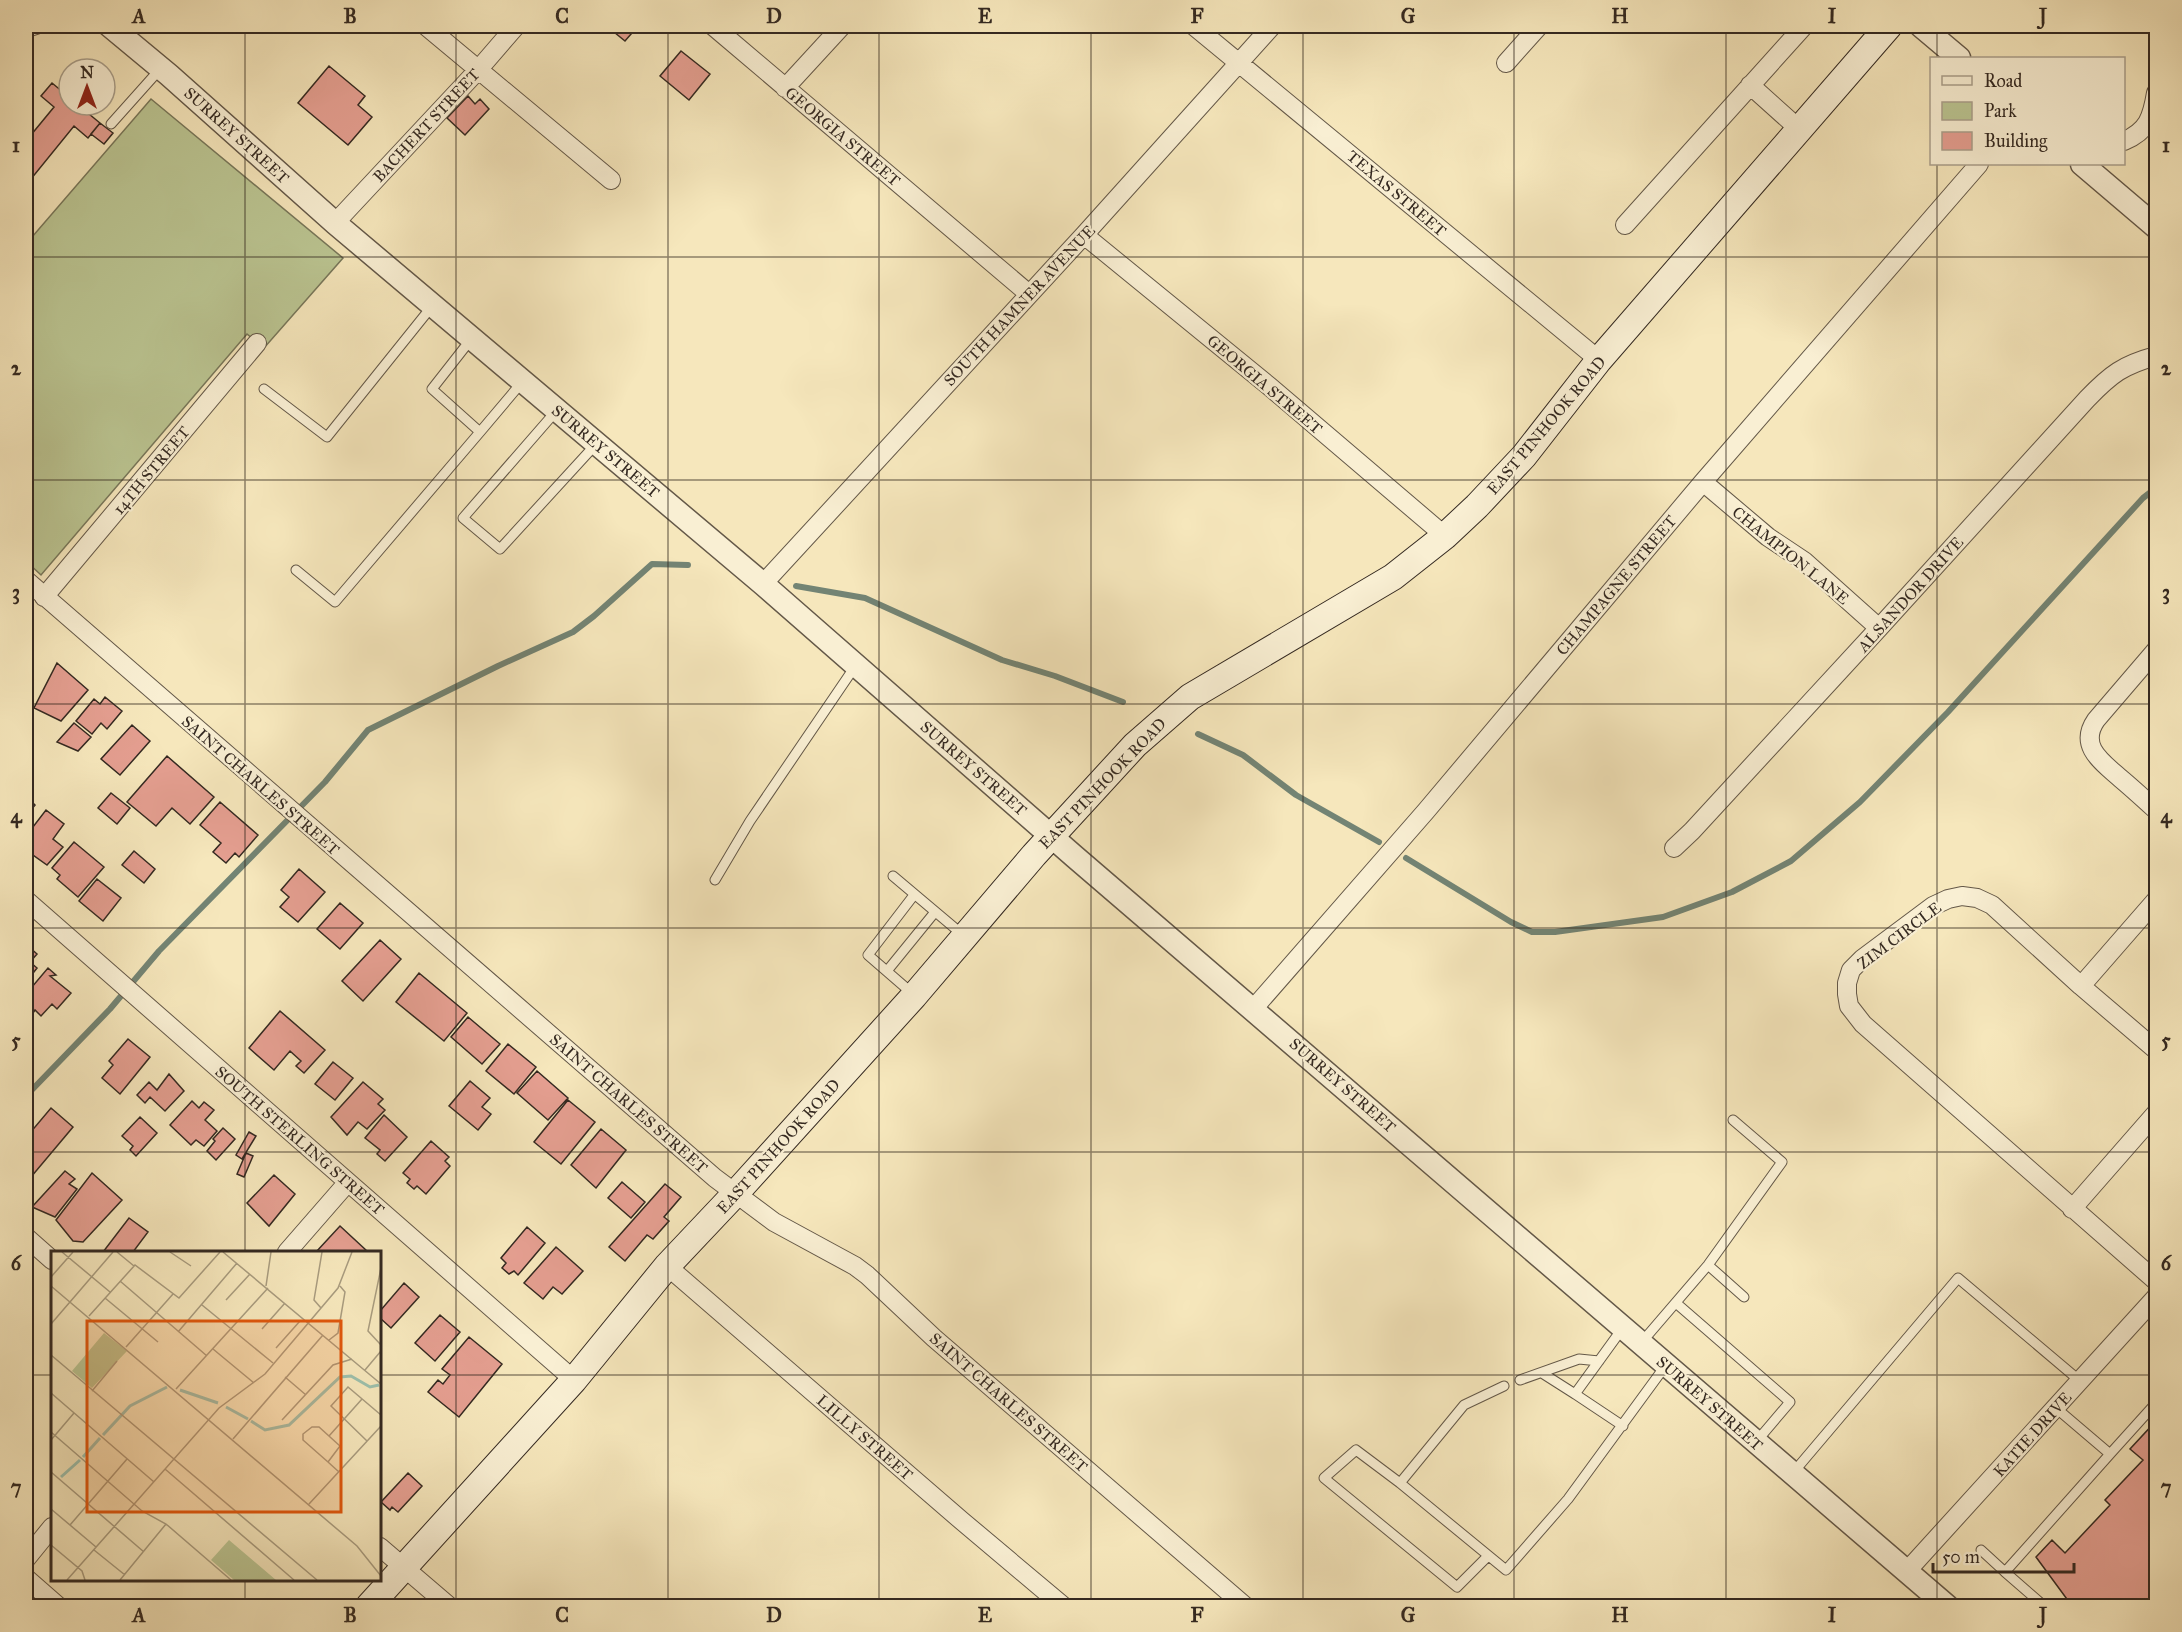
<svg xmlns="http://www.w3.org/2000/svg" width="2182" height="1632" font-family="'IM FELL Great Primer',serif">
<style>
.green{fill:#bbc592;stroke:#78775a;stroke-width:1.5}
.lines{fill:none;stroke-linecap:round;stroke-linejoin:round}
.stream{stroke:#738474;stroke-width:6}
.building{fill:#e59f91;stroke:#342921;stroke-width:1.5}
.service-casing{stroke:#645848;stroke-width:11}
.minor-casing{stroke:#645848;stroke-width:20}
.tertiary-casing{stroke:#645848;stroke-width:25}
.secondary-casing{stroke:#342921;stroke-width:28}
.service{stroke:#f9efd3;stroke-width:9}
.minor{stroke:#f9efd3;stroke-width:18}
.tertiary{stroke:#f9efd3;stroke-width:22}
.secondary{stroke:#f9efd3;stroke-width:26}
.grid{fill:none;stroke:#342921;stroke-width:1.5;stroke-opacity:0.55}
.labels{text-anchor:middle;stroke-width:4.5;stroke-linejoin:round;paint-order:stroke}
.street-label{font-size:16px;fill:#342921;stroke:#f9efd3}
.inset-river{fill:none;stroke:#9dc0ac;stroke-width:3}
.inset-road{fill:none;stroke:#a89b7e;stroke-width:1.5}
.view{fill:#df570d;fill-opacity:0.15;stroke:#df570d;stroke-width:3}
.inset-edge{fill:none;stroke:#342921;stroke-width:3}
.neatline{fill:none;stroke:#342921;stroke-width:2}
.grid-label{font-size:20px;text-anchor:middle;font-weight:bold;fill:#342921}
</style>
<rect width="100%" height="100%" fill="#f6e7bc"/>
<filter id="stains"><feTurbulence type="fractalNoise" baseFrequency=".00333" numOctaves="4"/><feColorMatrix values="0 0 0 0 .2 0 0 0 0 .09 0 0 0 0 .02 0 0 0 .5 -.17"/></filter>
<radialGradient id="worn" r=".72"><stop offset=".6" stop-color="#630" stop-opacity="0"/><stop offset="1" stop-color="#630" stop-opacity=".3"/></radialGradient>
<path class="green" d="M151,99L343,258L264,348L247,334L41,575L26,561V244Z"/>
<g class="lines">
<path class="stream" d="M796,586L865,598L1002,660L1055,676L1123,702
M1198,734L1243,755L1296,795L1379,842
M1406,858L1511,922L1532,932H1555L1663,917L1732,892L1791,861L1860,802L1948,712L2143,498L2156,488
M26,1096L110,1009L159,951L325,782L368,730L498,666L573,632L594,616L652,564L688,565"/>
</g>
<path class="building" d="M611,26H638L625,41L609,28Z
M681,51L710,74L689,100L660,76Z
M329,66L365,96L358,105L372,117L348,145L298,103Z
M52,83L69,97V105H78L100,123L88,138L74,126L31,179L26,175V141L54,107L41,96Z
M468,96L475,104L480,99L489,109L465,135L447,118Z
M100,123L113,133L104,144L91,134Z
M57,663L88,690L61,721L34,708Z
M105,697L122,711L107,729L101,723L92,734L76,721L94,699L100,704Z
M74,723L91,737L78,751L57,742Z
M132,725L150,741L120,775L101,759Z
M167,756L214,797L190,824L172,808L156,826L127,802Z
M111,793L130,808L117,824L98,808Z
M26,796L35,805L26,816Z
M220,802L258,835L239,857L235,853L226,863L213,852L221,843L200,825Z
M46,810L64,824L53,839L63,847L47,865L26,850V836Z
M74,842L104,867L78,897L57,879L60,875L52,868Z
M134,851L155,869L144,883L122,865Z
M299,869L325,892L298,922L280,907L289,897L281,890Z
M97,879L121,898L103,921L79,901Z
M340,903L363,923L340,949L317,929Z
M380,940L401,959L363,1001L342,981Z
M27,945L37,954L30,962L37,968L26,982Z
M48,968L56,975L50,976L71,993L57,1009L52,1004L41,1016L35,1010L31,1016L26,1011V994Z
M419,973L467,1013L444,1041L396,1002Z
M280,1011L325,1050L304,1073L296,1066L301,1061L290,1051L274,1070L249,1048Z
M468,1017L500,1044L482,1064L451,1037Z
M128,1039L150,1057L120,1094L102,1078L113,1065L109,1061Z
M508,1044L536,1067L514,1094L486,1071Z
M333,1062L353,1078L335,1100L315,1084Z
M537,1071L568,1098L548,1120L517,1093Z
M169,1074L184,1091L165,1111L150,1097L145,1103L137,1095L149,1082L157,1090Z
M470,1081L490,1098L482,1107L491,1114L478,1130L449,1106Z
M363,1082L383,1099L378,1104L385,1110L367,1129L358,1122L347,1135L331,1117Z
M568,1100L595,1122L561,1164L534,1142Z
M192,1101L199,1108L204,1102L214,1110L205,1120L217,1131L204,1146L196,1140L191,1145L170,1125Z
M51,1108L73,1127L26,1183V1129L30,1133Z
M384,1115L407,1137L385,1161L377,1154L380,1150L365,1138Z
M140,1117L157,1133L136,1156L130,1150L133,1146L122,1136Z
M223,1128L235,1139L216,1160L207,1151L215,1141L213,1139Z
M601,1129L626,1150L596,1188L571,1165Z
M249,1132L256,1136L242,1159L236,1155Z
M431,1141L449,1157L445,1161L450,1166L426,1194L417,1186L414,1189L407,1183L410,1179L403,1173Z
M246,1153L253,1156L244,1177L237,1174Z
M65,1171L75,1179L69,1184L77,1189L55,1217L32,1207Z
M92,1173L122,1200L83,1242L73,1241L56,1220Z
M274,1175L295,1194L269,1226L247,1203Z
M622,1182L645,1202L631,1218L608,1198Z
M665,1184L681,1197L664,1217L669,1221L653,1239L647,1235L625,1261L609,1247Z
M129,1218L148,1232L133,1252H103Z
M340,1226L367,1251L366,1252H316Z
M527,1227L545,1243L518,1275L514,1271L509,1274L502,1268L506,1263L501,1258Z
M556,1247L583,1271L562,1294L553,1287L543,1299L524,1283Z
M404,1283L419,1297L391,1328L380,1318V1311Z
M440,1315L460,1332L435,1361L415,1343Z
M469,1337L502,1364L459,1417L428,1392L438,1380L443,1384L450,1375L442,1369Z
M2156,1421V1605L2155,1606H2126L2121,1602L2117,1606H2072L2036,1557L2052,1540L2065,1553L2110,1505L2105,1500L2143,1460L2130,1449Z
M408,1473L422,1486L398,1512L392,1507L390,1510L381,1502Z"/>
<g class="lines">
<g class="service-casing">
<path id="service" d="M26,33L38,29L40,26
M111,124L161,68
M264,389L327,437L433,305
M557,410L463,518L500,549L597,443
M480,432L523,381
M296,570L335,602L480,432L432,389L472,338
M893,876L963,935
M715,880L750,821L856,665
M887,971L935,912
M913,994L868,955L914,895
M1708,1265L1744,1297
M1676,1303L1790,1402L1756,1442
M1622,1329L1575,1394L1623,1426
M1641,1343L1708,1265L1782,1162L1733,1120
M1542,1373L1575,1394
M1520,1380L1579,1359L1599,1361
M1504,1386L1464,1405L1400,1483L1506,1570L1568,1499L1666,1365
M2110,1454L2156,1403
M1792,1474L1958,1278L2080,1381
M1400,1483L1356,1450L1324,1478L1457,1587L1488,1556
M1981,1550L2005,1572L2110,1454L2056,1408
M2005,1572L2044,1606"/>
</g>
<g class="minor-casing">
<path id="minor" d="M426,26L611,180
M713,26L1029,294
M1194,26L1599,360
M1506,63L1539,26
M1750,85L1799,129
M785,88L842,26
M2124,141C2148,131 2152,117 2156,93
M335,223L478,70L516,26
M1625,225L1804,26
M1084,235L1269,386L1445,536
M1703,482L1768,537L1804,561L1879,628
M26,580L715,1178L774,1222L855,1266L867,1275L934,1338L1245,1606
M763,584L1084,235L1272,26
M44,597L257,343
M2156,650L2096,720C2078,746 2102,762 2120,778C2132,788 2144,799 2156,810
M1674,848L1692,831L1879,628L2087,399C2111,374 2123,365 2156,356
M26,900L574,1380
M2081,986L2156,900
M1254,1008L1426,811L1703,482L1979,164
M2156,1050L2081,986L1992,905L1977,898L1962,896L1948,899L1933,906L1862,959L1851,970L1847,983V994L1849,1006L1863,1024L2156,1281
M2072,1209L2156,1113
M26,1237L52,1260
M287,1252L348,1182
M667,1266L962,1521L1063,1606
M380,1547L449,1606
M26,1559L52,1527
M1907,1571L2156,1297
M26,1578L58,1606"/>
</g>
<g class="tertiary-casing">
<path id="tertiary" d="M110,26L169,75L335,223L763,584L1075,857L1947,1606
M1921,26L1959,58
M2082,164L2156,227"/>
</g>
<g class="secondary-casing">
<path id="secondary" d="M369,1606L574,1380L667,1266L735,1194L914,996L1034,855L1135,745L1190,697L1393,577L1445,536L1477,506L1524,456L1599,360L1889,26"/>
</g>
<use href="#service" class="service"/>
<use href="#minor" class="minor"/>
<use href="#tertiary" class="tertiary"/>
<use href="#secondary" class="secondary"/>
</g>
<path class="grid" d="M245,26V1252M456,26V1606M668,26V1606M879,26V1606M1091,26V1606M1303,26V1606M1514,26V1606M1726,26V1606M1937,26V58M1937,164V1606M26,257H2156M26,480H2156M26,704H2156M26,928H2156M26,1152H2156M26,1375H52M380,1375H2156M245,1580V1606"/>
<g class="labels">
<g class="street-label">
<text transform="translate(426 125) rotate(-47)" y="6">BACHERT STREET</text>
<text transform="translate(237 135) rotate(42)" y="6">SURREY STREET</text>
<text transform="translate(843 136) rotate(40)" y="6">GEORGIA STREET</text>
<text transform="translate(1397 193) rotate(40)" y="6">TEXAS STREET</text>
<text transform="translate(1019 305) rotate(-47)" y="6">SOUTH HAMNER AVENUE</text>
<text transform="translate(1265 384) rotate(40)" y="6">GEORGIA STREET</text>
<text transform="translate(1546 425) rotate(-50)" y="6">EAST PINHOOK ROAD</text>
<text transform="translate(606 451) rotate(40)" y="6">SURREY STREET</text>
<text transform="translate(151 470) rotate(-50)" y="6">14TH STREET</text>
<text transform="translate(1791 555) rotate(39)" y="6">CHAMPION LANE</text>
<text transform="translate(1616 585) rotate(-50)" y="6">CHAMPAGNE STREET</text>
<text transform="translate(1910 594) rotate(-48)" y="6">ALSANDOR DRIVE</text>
<text transform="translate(974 768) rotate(41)" y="6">SURREY STREET</text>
<text transform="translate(1102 783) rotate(-46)" y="6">EAST PINHOOK ROAD</text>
<text transform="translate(261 785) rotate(41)" y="6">SAINT CHARLES STREET</text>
<text transform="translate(1899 935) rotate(-37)" y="6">ZIM CIRCLE</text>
<text transform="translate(1343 1085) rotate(41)" y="6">SURREY STREET</text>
<text transform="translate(629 1103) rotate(41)" y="6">SAINT CHARLES STREET</text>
<text transform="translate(300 1140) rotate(41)" y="6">SOUTH STERLING STREET</text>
<text transform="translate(778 1146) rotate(-48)" y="6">EAST PINHOOK ROAD</text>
<text transform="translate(1009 1402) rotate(41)" y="6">SAINT CHARLES STREET</text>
<text transform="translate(1710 1403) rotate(41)" y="6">SURREY STREET</text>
<text transform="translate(2032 1434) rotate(-48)" y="6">KATIE DRIVE</text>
<text transform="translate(865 1437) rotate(41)" y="6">LILLY STREET</text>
</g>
</g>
<g transform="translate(51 1251)">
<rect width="330" height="330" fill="#f6e7bc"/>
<path d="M53,82L76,100L41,137L21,120ZM178,289L225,329H183L160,309Z" fill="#bbc592"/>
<path class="inset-river" d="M129,139L167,152M175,156L197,168M200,170L214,179L238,174L289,126L300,125L319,136L328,134M52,184L79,155L116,136M32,206L49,187M10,226L29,209"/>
<path class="inset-road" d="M11,1L59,41M66,1L83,15M119,1L140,15M172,1L330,133M330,17L317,80L330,94M0,26L22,1M69,30L156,105M0,35L306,295L330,325M215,35L220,1M54,47L107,91M175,49L199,23M151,54L222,112M270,57L263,49L271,1M38,65L84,14L128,47L169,1M0,73L62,1M211,78L234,52M127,81L186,12M278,89L287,82L294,41L289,35M75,96L122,43M225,97L249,70M162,98L203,132M0,104L266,329M314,119L330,100M234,126L255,144M125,138L217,37M41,140L66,110M0,142L103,231M231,169L282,114L301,108M0,181L91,260L115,273L180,329M278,185L311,148M182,188L272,84M0,189L23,162M316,190L280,155L297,136L330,164M277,211L289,195L268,176H261L252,183V189L277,211L288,221M114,218L243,329M0,221L93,301M258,253L330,175M0,258L45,296M19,274L76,208M0,294L31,320L34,329M43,299L74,324M16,329L168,157L214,123L287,37L301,1M69,329L115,273"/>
<path class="view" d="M36,70H290V261H36Z"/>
<rect width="330" height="330" class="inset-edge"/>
</g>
<rect width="2182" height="1632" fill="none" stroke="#f6e7bc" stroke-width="66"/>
<rect x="1930" y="57" width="195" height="108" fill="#f9efd3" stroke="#aaa08c" stroke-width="1.5"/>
<rect x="1942" y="76" width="30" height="9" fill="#f9efd3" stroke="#aaa08c" stroke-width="1.5"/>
<text x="1984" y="87" font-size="18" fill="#342921">Road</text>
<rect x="1942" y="102" width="30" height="18" fill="#bbc592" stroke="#aaa08c" stroke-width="1.5"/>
<text x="1984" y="117" font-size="18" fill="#342921">Park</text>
<rect x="1942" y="132" width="30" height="18" fill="#e59f91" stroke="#aaa08c" stroke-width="1.5"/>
<text x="1984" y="147" font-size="18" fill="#342921">Building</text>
<g transform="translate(87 87)"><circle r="28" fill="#f9efd3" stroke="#aaa08c" stroke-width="1.5"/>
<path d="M0-4.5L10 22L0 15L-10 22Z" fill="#8f2418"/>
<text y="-9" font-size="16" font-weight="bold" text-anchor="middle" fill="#342921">N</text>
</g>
<path d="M1933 1563v9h141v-9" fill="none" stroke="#342921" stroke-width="3"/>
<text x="1942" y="1563" font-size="18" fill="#342921" stroke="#f9efd3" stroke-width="4.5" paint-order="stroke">50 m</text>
<rect x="33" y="33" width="2116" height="1566" class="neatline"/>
<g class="grid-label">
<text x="139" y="23">A</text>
<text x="350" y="23">B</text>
<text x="562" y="23">C</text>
<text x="774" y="23">D</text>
<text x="985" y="23">E</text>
<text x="1197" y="23">F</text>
<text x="1408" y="23">G</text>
<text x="1620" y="23">H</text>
<text x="1832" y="23">I</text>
<text x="2043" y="23">J</text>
<text x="16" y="152">1</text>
<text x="2166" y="152">1</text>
<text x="16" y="375">2</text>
<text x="2166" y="375">2</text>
<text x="16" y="599">3</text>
<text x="2166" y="599">3</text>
<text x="16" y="823">4</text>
<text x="2166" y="823">4</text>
<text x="16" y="1047">5</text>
<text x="2166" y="1047">5</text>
<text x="16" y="1270">6</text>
<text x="2166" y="1270">6</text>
<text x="16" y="1494">7</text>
<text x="2166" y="1494">7</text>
<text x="139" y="1622">A</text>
<text x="350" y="1622">B</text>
<text x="562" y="1622">C</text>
<text x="774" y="1622">D</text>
<text x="985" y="1622">E</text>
<text x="1197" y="1622">F</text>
<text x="1408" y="1622">G</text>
<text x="1620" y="1622">H</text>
<text x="1832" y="1622">I</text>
<text x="2043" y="1622">J</text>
</g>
<rect width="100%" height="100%" filter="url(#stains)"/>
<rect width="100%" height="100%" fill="url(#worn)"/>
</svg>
